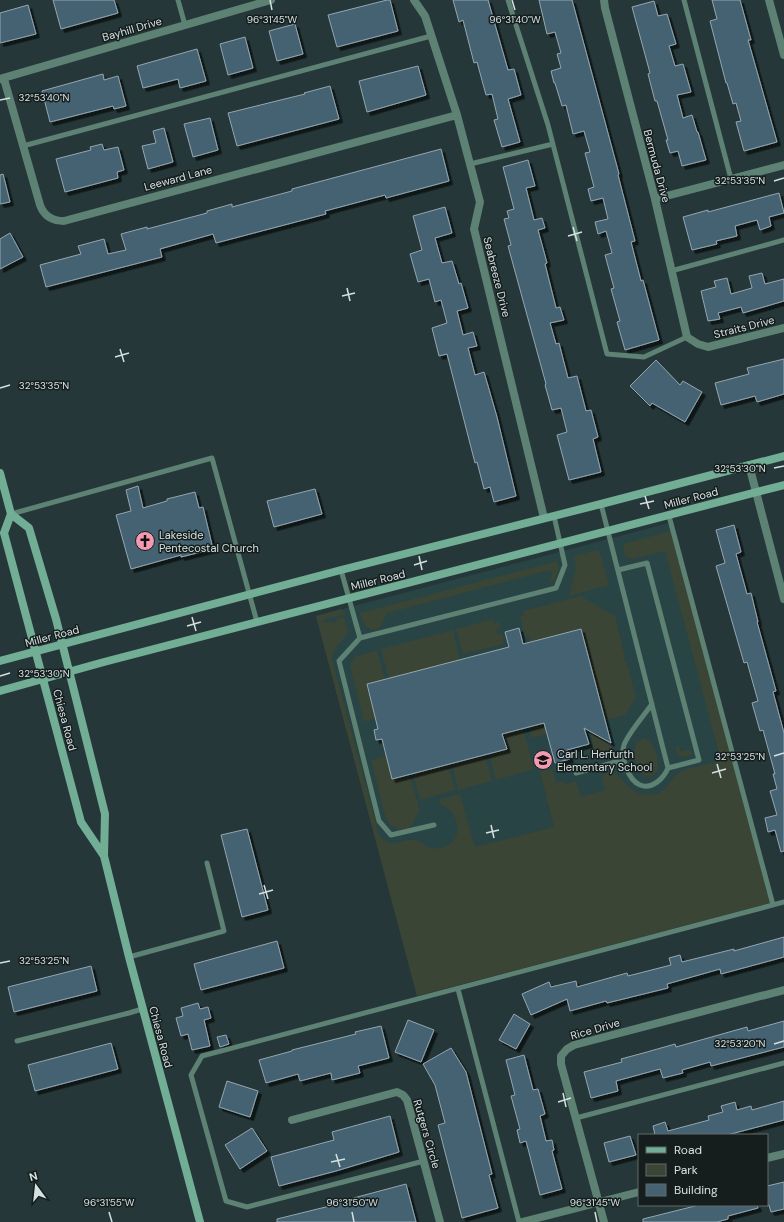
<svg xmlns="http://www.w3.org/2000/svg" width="784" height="1222" font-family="'DM Sans',sans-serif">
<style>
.built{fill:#294445}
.green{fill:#3a4535}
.building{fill:#446272;stroke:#95a6b0;filter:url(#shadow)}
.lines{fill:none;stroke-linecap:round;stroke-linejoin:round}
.service{stroke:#5d8172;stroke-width:5}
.minor{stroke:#5d8172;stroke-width:8}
.secondary{stroke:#72ad95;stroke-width:8}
.ticks{fill:none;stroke:#d5e0e0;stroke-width:1.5}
.labels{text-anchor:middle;stroke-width:3;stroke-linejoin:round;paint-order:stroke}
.street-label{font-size:11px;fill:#d5e0e0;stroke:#151d1d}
.poi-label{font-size:11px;fill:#d5e0e0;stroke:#151d1d;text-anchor:start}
.ticks-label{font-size:10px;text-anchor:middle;fill:#d5e0e0;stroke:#151d1d;stroke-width:3;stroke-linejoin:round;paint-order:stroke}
</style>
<defs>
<filter id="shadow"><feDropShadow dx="3.5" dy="3.5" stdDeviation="0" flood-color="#0009"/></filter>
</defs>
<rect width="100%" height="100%" fill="#253738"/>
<path class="built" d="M669,523L770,903L417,996L316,616Z"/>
<path class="green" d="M671,531L770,903L417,996L316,616L341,609L346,614L323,620L324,623L331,621L332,623L336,622L337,619L344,617L348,632C343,642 333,647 332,659L379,835C394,850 396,840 412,840C423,839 425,851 441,848C464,843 462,813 441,805L439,799L460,794L475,847L554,827L540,772L552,769L557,783L564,781L565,784L576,781L581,797L605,790L602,777C614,762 625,786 634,791C637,793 642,794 645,794C669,798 668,777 682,771C694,766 709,765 721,761L665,551L632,559L625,556L623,544Z
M597,550L601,555L609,585L569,596L576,568L574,556Z
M557,561L559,567L555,580L549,583L553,572L546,571L387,613L380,628C367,634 363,623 360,613Z
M581,596L615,616L625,657L623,658L624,661H626L636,697L625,715L592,724L604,717L581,629L530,642L529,636L525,637L520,616L524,615L523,611Z
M493,619L494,623L499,622L501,628L496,630L497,634L502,633L504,644L463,654L456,629Z
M453,630L460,660L389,679L381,649Z
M377,650L385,680L367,685L376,718L364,722L351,670V663L355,657Z
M544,723L547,734L531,738L529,727Z
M523,728L534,769L496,780L489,754L506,749L502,734Z
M590,731L613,744C608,756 600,757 590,750L591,748L594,747Z
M644,738C655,742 662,763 656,773C639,787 630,752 637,742Z
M679,746L681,752L687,750L691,751V755L684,757L677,755L675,747Z
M385,751L392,779L410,775L420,811L415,817L413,824L408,829L399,830L390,825L386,819L371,760L383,757Z
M485,755L492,781L458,790L452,764Z
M448,764L455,790L420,800L413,774Z"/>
<path class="building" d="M53,0H114L118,13L61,29Z
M387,0H390L398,31L337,47L328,15Z
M453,0H488L508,70L514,69L521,95L508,99L520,142L502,147L494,120L498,119L492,94L486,95L477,62L474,63L463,20L459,22Z
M539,0H572L619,174L618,175L635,241L631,242L641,281L643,280L659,340L625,350L617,322L620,321L611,289L614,288L605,255L612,253L606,231L598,234L595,222L608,219L603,198L591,201L588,189L594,187L585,153L590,152L584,131L573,134L566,105L562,106L555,83H554L551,71L561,68L557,54L561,53L555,32L547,34Z
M712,0H740L751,40H748L777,142L744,151L736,122L741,121L736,103L733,104L727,83H726L710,21L717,19Z
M654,1L658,16L667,14L676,44L669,46L675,66L683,64L691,92L677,95L683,118L692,115L697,132H698L706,160L682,166L678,151L670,153L666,140H668L657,101H655L648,74L650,73L632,7Z
M28,5L36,34L0,43V13Z
M295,24L303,54L277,61L269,31Z
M245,37L253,68L228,75L220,44Z
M197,49L206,81L180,88L178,79L143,88L137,66Z
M418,66L426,95L367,112L359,81Z
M103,74L104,80L118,76L126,106L114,109L113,106L50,122L42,91Z
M330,86L339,119L237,146L228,113L305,94L304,93Z
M210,118L218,150L193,157L184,124Z
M164,128L173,162L148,169L142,146L156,143L153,131Z
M102,144L104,150L118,147L124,170L117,172L118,178L65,192L56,159L91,150L90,147Z
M441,149L449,181L386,198L385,195L325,211L326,214L216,243L213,234L160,249L162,257L46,287L40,265L81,254L78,246L104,239L108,254L126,250L121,234L147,227V229L207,213V211L232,204V207L292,191V189Z
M528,160L535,186L526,188L534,220L542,218L545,228L538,230L547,263L545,264L556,308L560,307L564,320L550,323L556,344L559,343L568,378L577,376L586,411L591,410L598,437L593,439L601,472L569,480L557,435L567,432L561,408L552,410L545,385L546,384L508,246L511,245L504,219L509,218L507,211L514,209L503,167Z
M3,174L10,202L0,204V175Z
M779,193L784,213L769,217L771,226L760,230L757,220L735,226L737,236L716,241L717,244L692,250L683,217L708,210V212Z
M445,207L452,233L435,238L442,263L452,261L459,284L461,283L468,308L457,311L463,335L473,332L477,346L468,348L475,375L484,372L497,417L516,496L494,502L490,487L484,489L477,462L475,463L447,354L439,356L432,328L447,323L441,300L435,302L429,279L418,282L410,254L422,250L413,216Z
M10,233L23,257L0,269V239Z
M762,273L765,284L784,279V301L743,313L741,307L718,313L720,319L708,321L701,291L716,287L714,281L727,278L731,294L752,288L749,276Z
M784,359V394L757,402L755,396L721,405L715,383L749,374L747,368Z
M656,360L680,385L683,381L702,392L685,422L652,403L650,406L630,386Z
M138,486L143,508L167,501V499L195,492L199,508L203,507L213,549L181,557V555L131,569L116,515L131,511L126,490Z
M315,489L322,514L274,527L267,501Z
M734,525L741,552L736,554L747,594L751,593L758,622H757L776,691L773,692L784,733V851L781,852L775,830L768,832L765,818L777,815L770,791L777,789L773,774H775L763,730L760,731L752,703L758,701L747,662L744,663L716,566L725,563L716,530Z
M519,628L523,644L581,629L611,743L584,728L589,744L567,750L570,759L555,763L544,723L502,734L507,749L392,779L382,739L376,740L374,730L378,729L367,684L509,647L505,632Z
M247,829L268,910L242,917L221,835Z
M784,937V957L721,974L720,969L667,984L668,988L607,1003L606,1001L570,1011L567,999L531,1015L522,994L549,982L551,987L576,981L577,987L627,973L628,976L671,965L669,958L680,955L682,962L734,949V951Z
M277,941L284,968L201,990L194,964Z
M91,966L97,991L14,1012L8,987Z
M198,1003L200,1009L208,1007L211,1018L204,1020L210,1046L192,1050L188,1034L181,1036L176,1018L183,1016L181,1008Z
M514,1014L530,1024L516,1049L499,1040Z
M408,1020L434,1030L421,1062L395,1052Z
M784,1021V1047L711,1066L710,1062L682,1070L683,1073L663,1078L660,1069L616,1081L618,1091L591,1098L584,1072L622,1062L621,1059L647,1052L675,1044L676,1047L747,1027L748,1031Z
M381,1026L389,1058L358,1066L360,1073L332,1080L331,1073L300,1081L298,1074L266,1083L259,1060L292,1051V1050L356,1034L355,1032Z
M226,1035L229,1044L220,1047L217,1037Z
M111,1043L118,1069L35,1091L28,1065Z
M451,1048L466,1072L492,1174L489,1175L498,1208L462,1218L438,1125L445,1123L435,1085L423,1064Z
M524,1055L533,1090L538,1089L545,1114L540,1116L546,1141L552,1140L554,1150L552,1151L562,1189L540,1195L526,1141L520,1143L517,1130L520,1129L511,1096L515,1095L506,1060Z
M227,1081L258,1091L250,1117L219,1107Z
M784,1101V1120L727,1135H655L653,1126L665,1122L668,1131L709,1120L708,1116L723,1112L721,1106L735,1102L737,1110L751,1106L752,1110Z
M390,1116L399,1152L336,1171L279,1186L271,1157L334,1140L332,1132Z
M252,1128L267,1151L240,1169L225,1145Z
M630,1136L636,1155L609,1162L604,1143Z
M784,1182V1209L771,1212L769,1205L767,1206V1186Z
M406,1184L416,1222H277V1219L346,1202V1200Z
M699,1205H757L758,1208L728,1216V1219L717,1222H643V1219Z"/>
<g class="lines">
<path class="service" d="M178,0L185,25
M508,0L548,125L607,354L644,357L687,337
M684,0L731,179
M23,146L431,36
M470,164L553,144
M671,271L784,240
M601,504L668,768L699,760L647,563L618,570
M11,514L212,458L257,622
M669,516L773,905
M341,570L360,638
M652,704C645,714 627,735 624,745C620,756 628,780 640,785C652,790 664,778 668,768
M576,773L623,760
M434,825L391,835L379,821L339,661L360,638L556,588L565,565L554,516
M129,957L224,931L207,863
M458,989L519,1222
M17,1041L129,1013L142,1009
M576,1118L784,1063
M424,1161L247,1207L226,1201L191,1075L202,1056L784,902"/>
<path class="minor" d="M414,0L425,16L457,115L480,202L474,229L544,518
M604,0L605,8L655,199L687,337L698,344L708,347L784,328
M769,0L784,55
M0,79L271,0
M4,79L40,205C44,216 52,221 64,221L457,115
M655,199L784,165
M749,465L784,599
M292,1120L397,1092L403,1095L407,1100L440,1222
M767,1158L784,1154
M522,1222L639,1192
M604,1222L561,1064V1056L567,1049L574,1045L784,990"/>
<path class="secondary" d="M0,473L11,514L4,533L81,822L104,856
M11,514L29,528L56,619L105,814L104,856L129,957L200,1222
M0,661L341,570L601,504L784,456
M0,691L104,662L784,485"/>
</g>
<path class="ticks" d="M270,0L272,10M512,0L515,10M0,100L10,98M774,181L784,178M573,227L577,241M568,236L582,232M347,288L350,301M342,296L355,293M120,349L124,362M115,357L129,353M0,388L10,385M774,468L784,466M645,496L649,509M640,504L654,501M419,556L422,570M414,565L427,561M192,617L196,631M187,626L201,622M0,676L10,673M774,756L784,753M717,764L721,778M712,773L726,769M491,825L494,838M486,833L499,830M264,885L268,899M259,894L273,890M0,963L10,961M774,1044L784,1041M563,1093L566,1107M558,1102L571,1098M336,1154L340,1167M331,1162L345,1159M109,1212L112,1222M352,1212L354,1222M595,1212L597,1222"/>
<defs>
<g id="church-disc" transform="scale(1)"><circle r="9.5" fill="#f19ab2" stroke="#151d1d"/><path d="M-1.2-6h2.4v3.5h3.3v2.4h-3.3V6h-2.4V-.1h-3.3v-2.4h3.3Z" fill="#111"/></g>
<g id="school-disc" transform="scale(1)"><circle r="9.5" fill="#f19ab2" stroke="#151d1d"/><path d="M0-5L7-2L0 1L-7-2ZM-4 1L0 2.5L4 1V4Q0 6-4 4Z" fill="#111"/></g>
</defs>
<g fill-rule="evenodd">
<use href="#church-disc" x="145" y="541"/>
<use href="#school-disc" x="543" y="760"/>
</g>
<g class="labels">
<g class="street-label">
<text transform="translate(132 29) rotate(-16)" y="4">Bayhill Drive</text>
<text transform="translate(657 166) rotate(75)" y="4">Bermuda Drive</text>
<text transform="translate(178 178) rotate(-15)" y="4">Leeward Lane</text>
<text transform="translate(497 277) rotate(76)" y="4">Seabreeze Drive</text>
<text transform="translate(744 327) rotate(-14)" y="4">Straits Drive</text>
<text transform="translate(691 498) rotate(-15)" y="4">Miller Road</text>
<text transform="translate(378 580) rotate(-14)" y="4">Miller Road</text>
<text transform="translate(52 636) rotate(-15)" y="4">Miller Road</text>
<text transform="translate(65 720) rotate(75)" y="4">Chiesa Road</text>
<text transform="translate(595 1029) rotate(-16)" y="4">Rice Drive</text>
<text transform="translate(161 1037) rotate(75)" y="4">Chiesa Road</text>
<text transform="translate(427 1134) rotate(74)" y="4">Rutgers Circle</text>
</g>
<g class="poi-label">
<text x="159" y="539">Lakeside<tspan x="159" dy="13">Pentecostal Church</tspan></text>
<text x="557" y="758">Carl L. Herfurth<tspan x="557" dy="13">Elementary School</tspan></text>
</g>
</g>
<g class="ticks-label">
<text x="272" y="23">96°31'45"W</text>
<text x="515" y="23">96°31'40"W</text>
<text x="44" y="101">32°53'40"N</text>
<text x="740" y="184">32°53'35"N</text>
<text x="44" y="389">32°53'35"N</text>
<text x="740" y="472">32°53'30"N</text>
<text x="44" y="677">32°53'30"N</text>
<text x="740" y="760">32°53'25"N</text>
<text x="44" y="964">32°53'25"N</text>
<text x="740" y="1047">32°53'20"N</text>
<text x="109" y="1206">96°31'55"W</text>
<text x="352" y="1206">96°31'50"W</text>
<text x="595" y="1206">96°31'45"W</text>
</g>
<rect x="638" y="1134" width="130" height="72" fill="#151d1d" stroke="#626b6b"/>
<rect x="646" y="1147" width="20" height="6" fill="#72ad95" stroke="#626b6b"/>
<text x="674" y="1154" font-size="12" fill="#d5e0e0">Road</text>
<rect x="646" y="1164" width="20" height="12" fill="#3a4535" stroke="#626b6b"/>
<text x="674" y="1174" font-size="12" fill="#d5e0e0">Park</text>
<rect x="646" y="1184" width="20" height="12" fill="#446272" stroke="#626b6b"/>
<text x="674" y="1194" font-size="12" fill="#d5e0e0">Building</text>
<g transform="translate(36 1186) rotate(345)" stroke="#151d1d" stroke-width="3" paint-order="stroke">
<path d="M0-3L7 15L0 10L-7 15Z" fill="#d5e0e0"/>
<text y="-6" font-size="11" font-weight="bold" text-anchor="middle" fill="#d5e0e0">N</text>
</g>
</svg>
